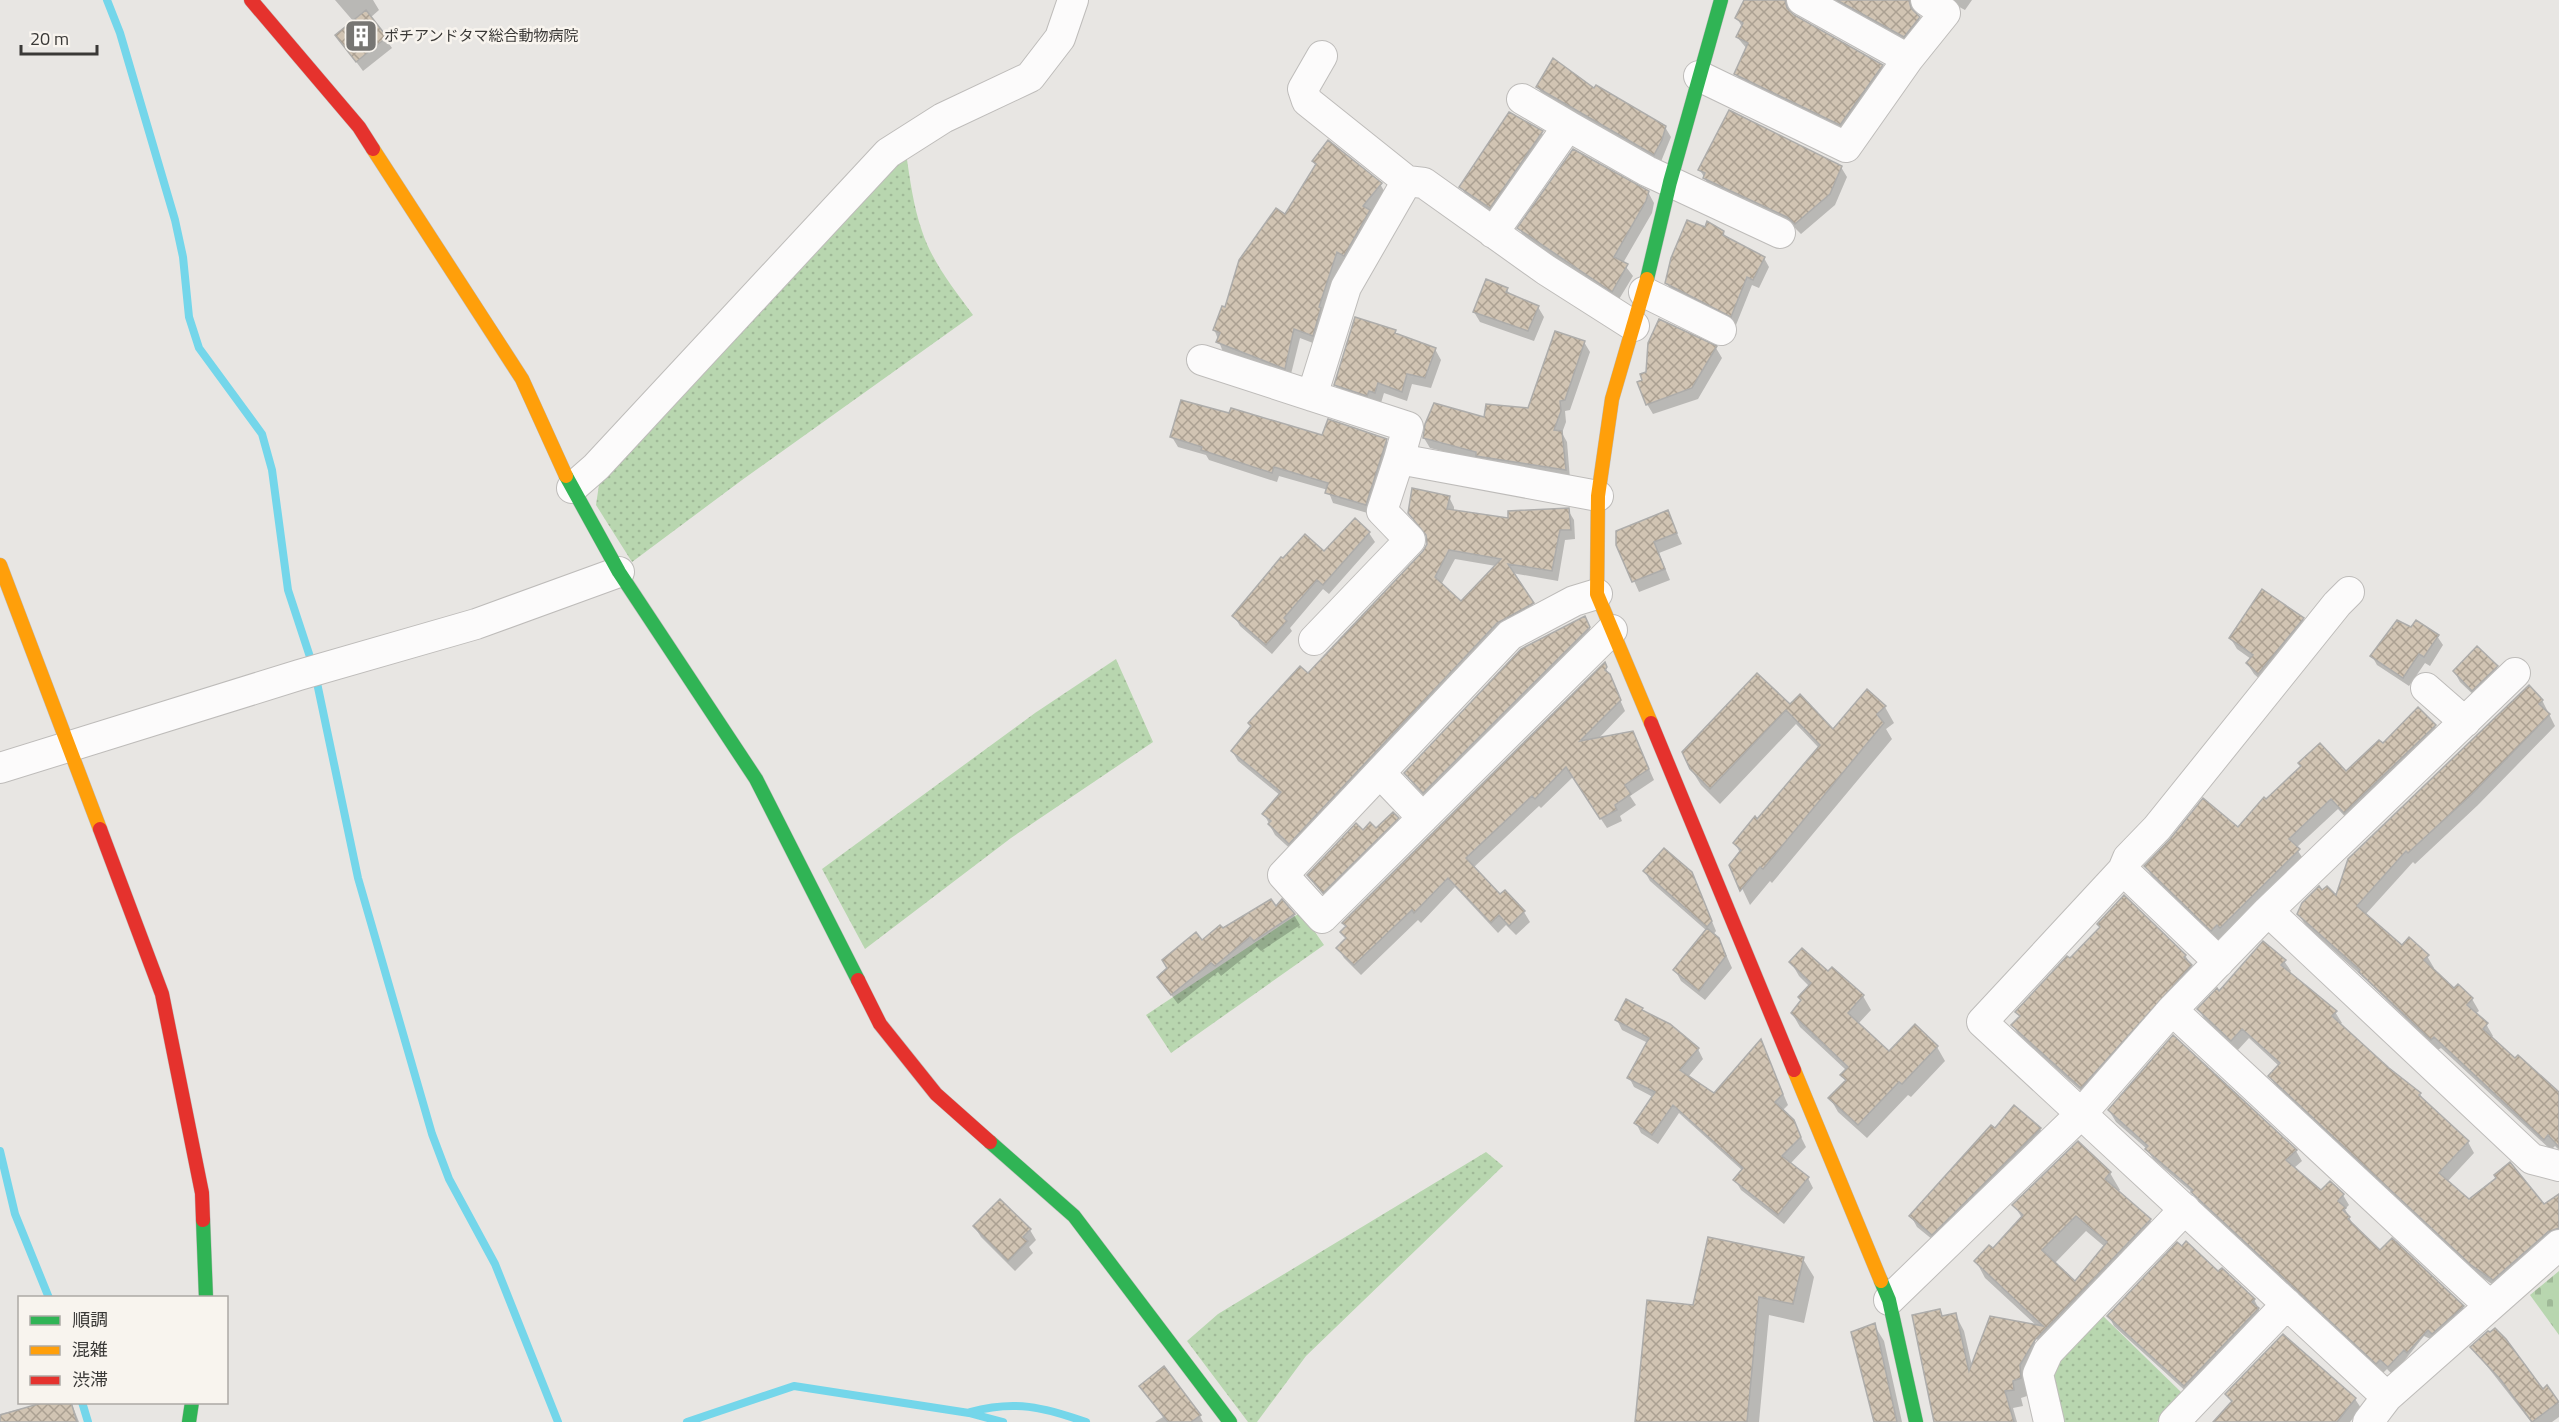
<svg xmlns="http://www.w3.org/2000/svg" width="2559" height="1422" font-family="'Titillium Web','Noto Sans JP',sans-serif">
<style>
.green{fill:url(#green-dots)}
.cemetery{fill:url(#cemetery-stones)}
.shadow{fill:#0003;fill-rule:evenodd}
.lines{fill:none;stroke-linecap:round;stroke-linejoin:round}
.stream{stroke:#74d6ea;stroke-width:8}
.building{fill:url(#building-cross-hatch);stroke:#adacaa;stroke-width:1.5;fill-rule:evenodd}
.street-casing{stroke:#bebcba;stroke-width:32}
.fast-casing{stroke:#bebcba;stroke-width:15}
.slow-casing{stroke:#bebcba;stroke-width:15}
.jam-casing{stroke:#bebcba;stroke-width:15}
.street{stroke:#fcfbfb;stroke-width:30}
.fast{stroke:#30b455;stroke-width:14}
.slow{stroke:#ff9f0a;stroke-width:14}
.jam{stroke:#e5322d;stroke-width:14}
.labels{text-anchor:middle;stroke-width:5;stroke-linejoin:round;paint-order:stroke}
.poi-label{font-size:15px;fill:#3a3937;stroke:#f8f4ee;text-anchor:start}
</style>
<defs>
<pattern id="green-dots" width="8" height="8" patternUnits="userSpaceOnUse" patternTransform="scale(1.5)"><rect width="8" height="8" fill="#b8d6af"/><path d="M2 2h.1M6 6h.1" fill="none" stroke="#9fb897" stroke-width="1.8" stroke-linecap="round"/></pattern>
<pattern id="cemetery-stones" width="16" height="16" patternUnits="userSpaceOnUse" patternTransform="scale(1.5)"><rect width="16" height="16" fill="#b8d6af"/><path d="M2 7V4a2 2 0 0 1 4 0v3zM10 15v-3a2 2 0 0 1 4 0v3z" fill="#9fb897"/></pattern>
<pattern id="building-cross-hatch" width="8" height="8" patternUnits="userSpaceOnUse" patternTransform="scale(1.5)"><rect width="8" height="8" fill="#d1c4b3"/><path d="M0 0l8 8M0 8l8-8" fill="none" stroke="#aba092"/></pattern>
</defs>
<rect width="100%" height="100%" fill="#e8e6e3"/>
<path class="green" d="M906,153C910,179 913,205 922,231C932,262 954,289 973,315L742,480L632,562L596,505L600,478Z
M1116,659L1153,742L1011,838L865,949L822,869L1035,713Z
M1301,912L1324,945L1171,1053L1146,1015Z
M1486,1152L1503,1166L1306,1356L1257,1422H1248L1187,1341L1218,1314Z
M2101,1314L2183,1394L2157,1422H2059L2051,1368Z"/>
<path class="cemetery" d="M2559,1271V1335L2530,1295Z"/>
<path class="shadow" d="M335,0H373L379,10L370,18L392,48L363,71L337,36L354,22Z
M1747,0H1795L1790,13L1793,16L1882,66L1888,76L1847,135L1742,84L1736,74L1747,49L1737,37L1742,27L1737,18Z
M1826,0H1918L1915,14L1925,28L1910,47Z
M1946,0H1972L1965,10Z
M1538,87L1595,90L1665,127L1671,137L1660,164L1543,97Z
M1509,114L1542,133L1548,143L1496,218L1467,197L1461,187Z
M1313,161L1380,184L1386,194L1371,213L1375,221L1350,265L1343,261L1324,316L1318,345L1300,338L1290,378L1223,352L1214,329L1316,166Z
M1841,167L1847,177L1835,205L1801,234L1795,228L1711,189L1700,170Z
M1648,192L1654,203L1652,213L1623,263L1633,276L1618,301L1525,239L1519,228Z
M1706,229L1723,232L1727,239L1764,258L1769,267L1759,288L1752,285L1736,325L1672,293L1667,283Z
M1507,289L1510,296L1538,307L1544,317L1534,341L1480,322L1474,312Z
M1660,321L1716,348L1722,358L1698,399L1653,414L1647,404L1644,381L1648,373Z
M1395,331L1397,335L1435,349L1441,360L1431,388L1412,384L1407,401L1384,393L1381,403L1341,395L1335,384Z
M1584,342L1590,352L1570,410L1565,411L1566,422L1562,433L1567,442L1570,479L1481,461L1430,448L1424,438L1486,419L1529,410Z
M1172,437H1323L1386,440L1392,450L1371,514L1333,503L1328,490L1279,476L1277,482L1209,460L1206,455L1178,447Z
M1449,497L1454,507V511L1509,519L1568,510L1574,520L1575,539L1565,540L1558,581L1512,573L1538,613L1295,853L1275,835L1264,814L1281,796L1238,761L1232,751L1308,675L1424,552L1428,544V538L1409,512ZM1455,559L1496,566L1461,603L1441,585Z
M1667,512L1682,544L1659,553L1670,580L1639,592L1618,545Z
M1369,533L1375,542L1329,594L1323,589L1290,628L1292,631L1272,654L1240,626L1234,616L1283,560L1324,553Z
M1585,618L1595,639L1430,803L1412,783L1405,773Z
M2303,619L2309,629L2265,684L2254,674L2247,663L2251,659L2237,649L2231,639Z
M2412,629L2437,636L2443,645L2430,666L2425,663L2409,686L2377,665L2372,656Z
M1604,664L1625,711L1598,739L1633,733L1654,780L1630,796L1636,805L1620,816L1622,821L1607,828L1573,777L1541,808L1539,806L1473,868L1500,896L1524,912L1530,922L1516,935L1506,925L1498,933L1455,887L1421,923L1418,920L1361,975L1344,958L1338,948L1346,939L1342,932L1347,928L1344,923Z
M2496,667L2502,677L2479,700L2460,682L2454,671Z
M1867,691L1885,707L1894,723L1886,729L1892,739L1772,883L1770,881L1750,905L1731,865L1740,853L1735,843L1758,821L1819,748L1796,724L1720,804L1701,785L1691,769L1790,706L1833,731Z
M2542,700L2555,726L2478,805L2415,864L2413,862L2365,915L2402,947L2427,956L2434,968L2432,969L2454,990L2458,986L2472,999L2479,1011L2475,1014L2486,1024L2493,1036L2491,1038L2559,1094V1150L2555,1146L2551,1150L2441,1048L2438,1050L2364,978L2306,926L2299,915L2322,892L2337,898Z
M2435,726L2441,737L2351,823L2338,809L2296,848L2304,860L2227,937L2224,934L2218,940L2152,877L2146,866L2238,829L2266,801L2345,773Z
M1397,818L1403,828L1329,902L1308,875L1363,832L1375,830Z
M1645,872L1696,883L1716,931L1713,935L1724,950L1732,968L1705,1000L1681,981L1675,970L1707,931L1650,881Z
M1275,909L1294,915L1300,925L1261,951L1257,947L1221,976L1218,972L1178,1004L1158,977L1223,930Z
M2185,955L2197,976L2088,1097L2019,1036L2013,1026L2020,1018L2017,1012L2070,960Z
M2284,961L2291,971L2289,973L2335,1012L2342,1023L2340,1024L2388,1069L2420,1094L2425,1103L2468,1142L2474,1153L2447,1182L2469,1201L2544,1206L2559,1196V1240L2500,1290L2479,1275L2276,1087L2270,1076L2279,1066L2249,1038L2237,1051L2205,1020L2199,1010L2220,993Z
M1791,962L1828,973L1863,996L1871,1010L1858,1024L1889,1053L1915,1026L1937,1047L1945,1061L1911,1097L1908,1095L1867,1138L1838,1112L1830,1098L1846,1082L1842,1075L1846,1070L1800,1027L1792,1013L1810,987L1799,976Z
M1642,1009L1645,1014L1698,1049L1703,1059L1688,1077L1714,1095L1761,1042L1788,1105L1782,1111L1793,1121L1806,1147L1790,1164L1808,1178L1813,1188L1784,1224L1741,1190L1735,1180L1743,1171L1679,1113L1658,1144L1641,1133L1636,1123L1653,1097L1634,1087L1629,1077L1648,1043L1622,1030L1617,1020Z
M2014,1107L2040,1129L2046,1140L1938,1244L1917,1227L1911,1216Z
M2110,1112L2296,1151L2302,1161L2294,1168L2321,1192L2343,1195L2349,1205L2345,1209L2354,1227L2380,1252L2463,1307L2469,1317L2439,1343L2424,1336L2393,1375L2387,1369L2383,1373L2199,1202L2194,1194L2153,1159L2147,1149L2116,1122Z
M2110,1173L2120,1190L2117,1192L2150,1220L2160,1237L2046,1355L2037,1339H2033L2044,1358L2030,1395L2021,1398L2023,1406L2013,1408L2017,1422H1936L1939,1311L1943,1317L1955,1314L1964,1331L1972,1366L2037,1326L1985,1278L1976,1261L1993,1250L2022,1218L2014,1205ZM2086,1231L2105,1247L2075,1284L2054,1264Z
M974,1226L1030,1230L1036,1240L1029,1247L1033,1253L1015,1271L981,1237Z
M1803,1259L1814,1277L1804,1323L1769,1315L1759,1422H1637L1695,1307Z
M2218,1273L2254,1299L2264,1320L2191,1396L2114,1326L2109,1316Z
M1874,1325L1884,1341L1902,1422H1875Z
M2472,1347L2542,1391L2547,1388L2559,1404V1417L2552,1422H2531Z
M1164,1368L1200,1416L1203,1422H1155L1163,1417L1141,1387Z
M2227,1394L2355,1399L2361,1408L2350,1422H2215L2232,1403Z
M48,1402H71L79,1422H0V1414Z"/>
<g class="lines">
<path class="stream" d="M107,0L120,33L175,220L183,257L189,317L199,348L262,434L272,470L288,590L313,666
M316,678L358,878L432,1134L449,1179L495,1264L558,1422
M0,1151L15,1214L49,1298
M82,1402L88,1422
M970,1412C1015,1400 1043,1407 1086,1422
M687,1422L794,1386L969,1413L1003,1422"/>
</g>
<path class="building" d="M1744,0H1785L1787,8L1794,15L1883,65L1840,125L1734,74L1748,43L1736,37L1743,23L1735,18Z
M1837,0H1909L1911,8L1920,17L1904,37Z
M366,10L387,37L356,62L335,35Z
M1553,58L1594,88L1596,85L1666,126L1662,140L1654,155L1536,87Z
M1729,110L1842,166L1830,194L1795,224L1787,217L1703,178L1705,173L1698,170Z
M1509,112L1543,131L1490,208L1459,187Z
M1328,140L1382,183L1363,206L1370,210L1344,256L1337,252L1319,307L1321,308L1313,336L1294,329L1285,369L1216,342L1220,333L1213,330L1222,306L1225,307L1239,260L1276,208L1285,214L1316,164L1312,161Z
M1573,149L1649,191L1646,201L1614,257L1628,264L1612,292L1517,228Z
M1687,220L1705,227L1707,221L1724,231L1723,235L1765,257L1753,280L1747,277L1731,317L1665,283L1671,258Z
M1486,279L1508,288L1506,292L1539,306L1528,331L1473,312Z
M1355,317L1396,330L1395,333L1436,348L1425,378L1407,374L1402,392L1378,383L1375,393L1369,391L1367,396L1334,385Z
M1659,319L1717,346L1692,388L1646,405L1637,382L1642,380L1640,374L1646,372L1648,343Z
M1555,331L1585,341L1565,400L1560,401L1561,411L1554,430L1562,431L1566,470L1476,456V452L1423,438L1425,424L1434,403L1484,417L1486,404L1528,408Z
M1181,400L1229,413L1231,408L1322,435L1328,419L1387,439L1366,505L1325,493L1328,483L1274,467L1272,473L1201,450L1202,447L1170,437Z
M1412,488L1450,496L1447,509L1508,518V511L1569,508L1571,530H1560L1552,571L1508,564L1534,603L1497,623L1289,844L1268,824L1271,821L1262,814L1281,792L1231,751L1251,726L1248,723L1300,666L1308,673L1423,551L1427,544L1426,535L1408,513ZM1449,550L1501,559L1461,601L1435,577Z
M1668,510L1677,533L1654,542L1665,569L1632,582L1616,545V531Z
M1355,518L1370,532L1323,585L1317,580L1284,618L1287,621L1266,645L1232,616L1281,557L1283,558L1305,534L1324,551Z
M2262,589L2304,618L2258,674L2246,663L2253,655L2229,638Z
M1585,616L1590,627L1423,793L1404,773L1521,649Z
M2397,620L2411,627L2416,620L2439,635L2424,657L2419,654L2403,678L2370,656Z
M2477,646L2498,666L2472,691L2453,671Z
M1605,662L1607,667L1605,670L1610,674L1621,700L1580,741L1633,731L1649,769L1625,785L1631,794L1615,805L1617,810L1600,819L1566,767L1535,799L1532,796L1466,858L1500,894L1505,890L1525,911L1509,926L1499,915L1491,923L1448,878L1414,913L1412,910L1354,965L1336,948L1346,938L1340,932L1346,926L1342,923Z
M1757,673L1790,704L1800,694L1833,729L1867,689L1886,706L1877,714L1884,723L1763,869L1760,867L1740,891L1729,865L1741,850L1733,843L1755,816L1757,819L1820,745L1786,710L1710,789L1690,769L1682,752Z
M2529,685L2543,700L2539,704L2550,714L2472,794L2408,853L2406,851L2357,906L2402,945L2409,937L2429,955L2424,960L2454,988L2458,984L2473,998L2467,1005L2488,1023L2483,1029L2515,1058L2518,1055L2559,1092V1147L2548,1135L2544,1140L2434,1037L2431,1040L2359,972L2360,970L2297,914L2302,903L2319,886L2322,890L2327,886L2336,895L2348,859Z
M2418,707L2436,725L2344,813L2331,799L2289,839L2300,849L2220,928L2217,925L2211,931L2144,866L2170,839L2203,798L2238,827L2264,797L2266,799L2301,766L2298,763L2320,743L2346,771L2379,740L2383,743Z
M1393,812L1399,818L1323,893L1307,875L1356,823L1363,830L1370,822L1376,828Z
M1664,848L1692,872L1712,921L1707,927L1643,871Z
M2124,895L2186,955L2184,957L2192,965L2081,1088L2011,1025L2020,1016L2015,1012L2067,956L2070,958L2100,927L2097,924Z
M1271,899L1276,906L1282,899L1295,914L1254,941L1250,937L1215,966L1211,963L1171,995L1157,977L1167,968L1162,960L1196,932L1202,940L1220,925L1223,928Z
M1707,928L1719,938L1726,956L1699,991L1673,970Z
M2263,941L2286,960L2281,965L2337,1011L2332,1016L2389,1068L2421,1093L2419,1095L2469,1141L2439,1173L2469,1199L2496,1178L2494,1175L2510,1162L2544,1204L2559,1194V1228L2548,1232L2493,1280L2471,1265L2268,1076L2280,1063L2242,1029L2231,1041L2197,1009L2217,988L2219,991Z
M1802,948L1828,971L1832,967L1864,995L1848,1013L1889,1051L1915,1024L1938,1046L1902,1084L1899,1082L1858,1125L1828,1098L1846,1080L1840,1075L1848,1067L1791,1013L1801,1000L1798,997L1811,983L1789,962Z
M1626,999L1643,1008L1642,1010L1670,1024L1699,1048L1680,1070L1714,1093L1761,1039L1783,1094L1775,1102L1794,1120L1801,1137L1782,1156L1809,1177L1778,1215L1733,1180L1743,1168L1673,1105L1652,1135L1634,1123L1655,1092L1627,1078L1649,1038L1615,1020Z
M2173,1035L2297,1150L2286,1160L2321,1190L2330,1181L2344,1194L2338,1201L2346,1208L2343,1210L2350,1217L2348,1219L2380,1250L2392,1238L2464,1306L2432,1334L2428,1330L2407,1353L2404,1350L2388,1367L2380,1360L2376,1364L2191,1192L2193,1190L2145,1149L2148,1146L2108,1110Z
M2014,1105L2041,1128L1932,1235L1909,1216L1991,1125L1995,1128Z
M2078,1141L2111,1172L2105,1179L2151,1219L2035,1340L2020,1365L2021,1378L2013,1381L2014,1390L2005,1391L2014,1422H1934L1912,1315L1940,1309L1942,1316L1956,1313L1969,1371L1990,1316L2043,1326L1974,1261L1989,1245L1993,1248L2023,1215L2012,1205ZM2076,1216L2107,1242L2075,1281L2042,1250Z
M1000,1199L1031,1229L1023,1237L1028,1241L1008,1261L973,1226Z
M1708,1237L1804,1257L1793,1304L1759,1297L1747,1422H1635L1647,1300L1693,1305Z
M2186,1241L2218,1271L2222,1268L2255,1299L2252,1302L2259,1308L2184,1386L2107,1316L2177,1242L2182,1246Z
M1875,1323L1897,1422H1874L1851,1332Z
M2495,1328L2506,1339L2543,1389L2547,1385L2559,1402L2532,1422L2501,1380L2470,1347L2488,1331L2490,1332Z
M2283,1334L2356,1398L2337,1422H2213L2232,1401L2225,1394Z
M1164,1366L1201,1415L1191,1422H1168L1139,1386Z
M45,1402H71L77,1422H0V1415Z"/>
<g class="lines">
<g class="street-casing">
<path id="street" d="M1802,0L1908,59
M1322,56L1303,89L1307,101L1407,181L1424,183L1546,270L1634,326
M1699,76L1846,147L1908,59L1945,13L1926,0
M1522,99L1568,126
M1493,233L1568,126L1647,171L1780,233
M1644,292L1721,330
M1202,360L1408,427L1399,459
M1312,396L1346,287L1407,181
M572,488L596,467L888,153L943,118L1030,77L1060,38L1073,0
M1597,594L1574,601L1510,635L1283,875L1322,918L1612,630
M1314,640L1410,540L1382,511L1399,459L1598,496
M2426,688L2465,722
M0,768L299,675L476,624L619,572
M1380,773L1423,818
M2123,870L2128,858L2157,828L2337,604L2349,592
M2268,911L2532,1159L2559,1166
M2219,962L2123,870L1982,1022L2387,1397
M2172,1010L2489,1305
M1889,1300L2081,1114L2172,1010L2268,911L2515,673
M2049,1422L2038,1374L2048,1352L2185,1209
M2174,1422L2287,1304
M2368,1422L2387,1397L2559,1245"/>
</g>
<g class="fast-casing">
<path id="fast" d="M1647,279L1670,182L1721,0
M566,476L619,572L756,779L858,980
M990,1142L1074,1216L1230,1422
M203,1220L206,1298
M1881,1281L1889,1300L1916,1422
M189,1422L192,1402"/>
</g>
<g class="slow-casing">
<path id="slow" d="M373,149L522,379L566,476
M1647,279L1612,399L1598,496L1597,594L1651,723
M0,565L100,829
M1794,1070L1881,1281"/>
</g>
<g class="jam-casing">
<path id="jam" d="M251,0L359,127L373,149
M1651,723L1794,1070
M100,829L162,994L202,1193L203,1220
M858,980L880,1024L936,1094L990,1142"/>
</g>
<use href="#street" class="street"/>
<use href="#fast" class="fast"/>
<use href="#slow" class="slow"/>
<use href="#jam" class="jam"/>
</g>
<defs>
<g id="building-square" transform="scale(1.725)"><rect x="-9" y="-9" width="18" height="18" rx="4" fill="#777673" stroke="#f8f4ee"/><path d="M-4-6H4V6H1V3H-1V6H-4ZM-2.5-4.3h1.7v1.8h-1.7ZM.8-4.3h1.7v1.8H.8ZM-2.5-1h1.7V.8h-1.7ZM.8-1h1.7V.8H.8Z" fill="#fff"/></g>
</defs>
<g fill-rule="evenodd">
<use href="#building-square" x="361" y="36"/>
</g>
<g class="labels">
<g class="poi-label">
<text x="384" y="41">ポチアンドタマ総合動物病院</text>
</g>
</g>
<rect x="18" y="1296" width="210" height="108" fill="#f8f4ee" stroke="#aca9a5" stroke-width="1.5"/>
<rect x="30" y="1316" width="30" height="9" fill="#30b455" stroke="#aca9a5" stroke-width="1.5"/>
<text x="72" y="1326" font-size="18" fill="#3a3937">順調</text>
<rect x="30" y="1346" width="30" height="9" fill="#ff9f0a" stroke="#aca9a5" stroke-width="1.5"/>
<text x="72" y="1356" font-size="18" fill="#3a3937">混雑</text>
<rect x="30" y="1376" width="30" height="9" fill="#e5322d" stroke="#aca9a5" stroke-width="1.5"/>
<text x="72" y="1386" font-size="18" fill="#3a3937">渋滞</text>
<path d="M21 45v9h76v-9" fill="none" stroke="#3a3937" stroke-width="3"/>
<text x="30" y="45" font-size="18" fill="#3a3937" stroke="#f8f4ee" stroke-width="4.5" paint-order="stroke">20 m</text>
</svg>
